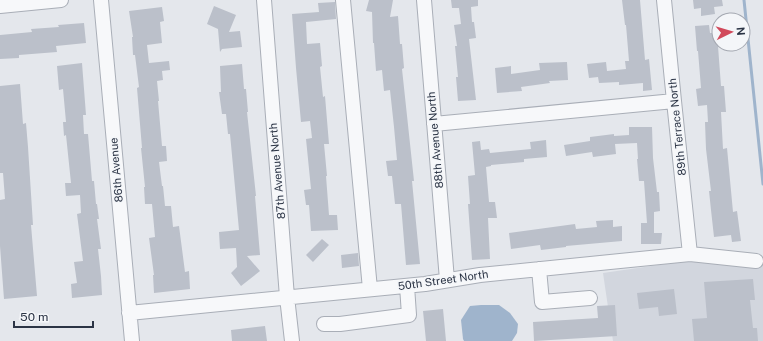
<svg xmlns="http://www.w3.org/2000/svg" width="763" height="341" font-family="'Public Sans',sans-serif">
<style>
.built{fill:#d2d6de}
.water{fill:#9fb4cc}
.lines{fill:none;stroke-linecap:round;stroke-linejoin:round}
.stream{stroke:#9fb4cc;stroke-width:3}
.building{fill:#bbc0ca}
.minor-casing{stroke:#a9aeb7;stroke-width:16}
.minor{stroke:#f7f8fa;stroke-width:14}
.labels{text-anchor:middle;stroke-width:3;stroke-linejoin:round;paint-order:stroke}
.street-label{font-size:11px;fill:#2b3445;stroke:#f4f6f9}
</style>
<rect width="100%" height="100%" fill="#e4e7ec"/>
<path class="built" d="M763,258V341H613L603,273L693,260L761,267Z"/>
<path class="water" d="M481,305H499L510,313L518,324L517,333L512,341H464L463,339L461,320L470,306Z"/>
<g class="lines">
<path class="stream" d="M744,0L763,184"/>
</g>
<path class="building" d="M369,0H393L390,17L398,16L400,44H402L404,68L402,69L414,181H412L420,264L406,265L401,204H395L392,176H388L386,161L397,160L394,127L390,90L384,91L382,70L376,71L374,43H373L372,12L366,11Z
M451,0H478V6L471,7L472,22H474L476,38L469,39L476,100L458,101L456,77H458L455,46H457L454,25L461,24L459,8H452Z
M622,0H640L645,60L649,59L652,90L643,91V83L619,85V82L599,83L598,77L589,78L587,64L606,62L607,71L626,69L625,61H629L626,25H625Z
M693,0H722L723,6L714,7L715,14L701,16V8L694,9Z
M335,2L336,19L306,22L307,44L320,43L322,66L320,67L323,97L325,96L329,144H324L327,176H326L329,215H337L338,230L311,231L309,205H306L304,190L311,189L306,139L312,138L310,121L301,122L296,68L292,14L319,12L318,3Z
M214,6L236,15L229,32L240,31L242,47L222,49L220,52L218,29L207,24Z
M162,7L164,21L160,22L162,43L147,45L149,63L169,61L170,70L162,71L163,80L157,81L159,101H158L162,146H166L167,161L159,162L162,186H163L165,206H171L173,227L179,226L185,272L189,271L190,289L154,293L153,275H154L149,238L155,237L152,204H145L144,187H145L141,148H142L137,88L139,87L135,55H133L132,37H133L129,11Z
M84,23L86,43L56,46L57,52L19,55V58L0,59V35L32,32L31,29L59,27L58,25Z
M709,25L710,33H717L721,86H724L726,112H721L723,149L727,148L733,212L737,211L741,241L732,242L731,235L714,237L711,210L709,191H711L706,149L705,122H708L707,105L698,106L696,89L701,88L698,51H697L695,26Z
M567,62L568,80L549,81L550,83L521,87L522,91L497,93L495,68L511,66V74L540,70L539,63Z
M82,63L86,115H83L84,134H88L92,181H94L96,204H97L99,219H97L101,249H98L101,276L102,295L72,298L71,284L77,283L74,262L83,261L77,214L81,213L80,195L66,196L65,183H71L66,135L64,136L63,122H66L63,89L59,90L57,66Z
M242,64L244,89H246L248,112H247L256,196H255L260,255L247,256L260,271L241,286L231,273L237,267L236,248L220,249L219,232L239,230L230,134H228L226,114H222L219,92H221L220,66Z
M20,84L23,124L26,123L28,147L33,225H31L37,296L4,299L0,246V200L5,199L3,173H0V86Z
M629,127H652L653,158L657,192H659L660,211L654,212V233H662L661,244H641V223H647L644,181H639L637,159H638L637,143L615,144L616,154L593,157L592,152L566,156L564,145L590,141V137L614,134V136L629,135Z
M546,140L547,157L524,159V162L491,165V166L486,167L489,202H495L497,218H488L490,259L472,260L468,204H470L468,176L475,175L472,142L480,141L481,150L489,149L490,153L531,149L530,142Z
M613,220V227L622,226V241L566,246V247L541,250L540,245L511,249L509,233L575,224L576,229L597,227L596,221Z
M322,239L329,245L313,262L306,255Z
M358,253L359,266L342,268L341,255Z
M753,279L755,300H750L753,328H757L758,341H694L692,319L707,318L704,282Z
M674,289L677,314L659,316L658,307L639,309L637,293Z
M615,305L617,336L534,341L533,322L598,318L597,306Z
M443,309L446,341H426L423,311Z
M265,326L267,341H232L231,330Z"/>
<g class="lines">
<g class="minor-casing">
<path id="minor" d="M101,0L132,341
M264,0L287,297L292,341
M343,0L370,289
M424,0L447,280
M664,0L674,101L690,254
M0,6L61,0
M434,124L674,101
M539,269L542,302L590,298
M129,313L425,284L480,275L690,254L756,261
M324,324H340L409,315L407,286"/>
</g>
<use href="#minor" class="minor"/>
</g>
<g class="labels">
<g class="street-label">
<text transform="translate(677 127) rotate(-96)" y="4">89th Terrace North</text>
<text transform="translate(435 140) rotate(-95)" y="4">88th Avenue North</text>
<text transform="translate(116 170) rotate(-95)" y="4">86th Avenue</text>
<text transform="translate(277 171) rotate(-95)" y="4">87th Avenue North</text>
<text transform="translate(443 280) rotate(-8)" y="4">50th Street North</text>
</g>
</g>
<g transform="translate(731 32) rotate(85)"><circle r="19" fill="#f4f6f9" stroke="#a4a8b1"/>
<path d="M0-3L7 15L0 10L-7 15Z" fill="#d1495b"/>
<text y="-6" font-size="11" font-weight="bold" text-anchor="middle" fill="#2b3445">N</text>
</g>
<path d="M14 321v6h79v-6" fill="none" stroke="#2b3445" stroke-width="2"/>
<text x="20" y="321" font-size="12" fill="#2b3445" stroke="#f4f6f9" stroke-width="3" paint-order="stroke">50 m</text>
</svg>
